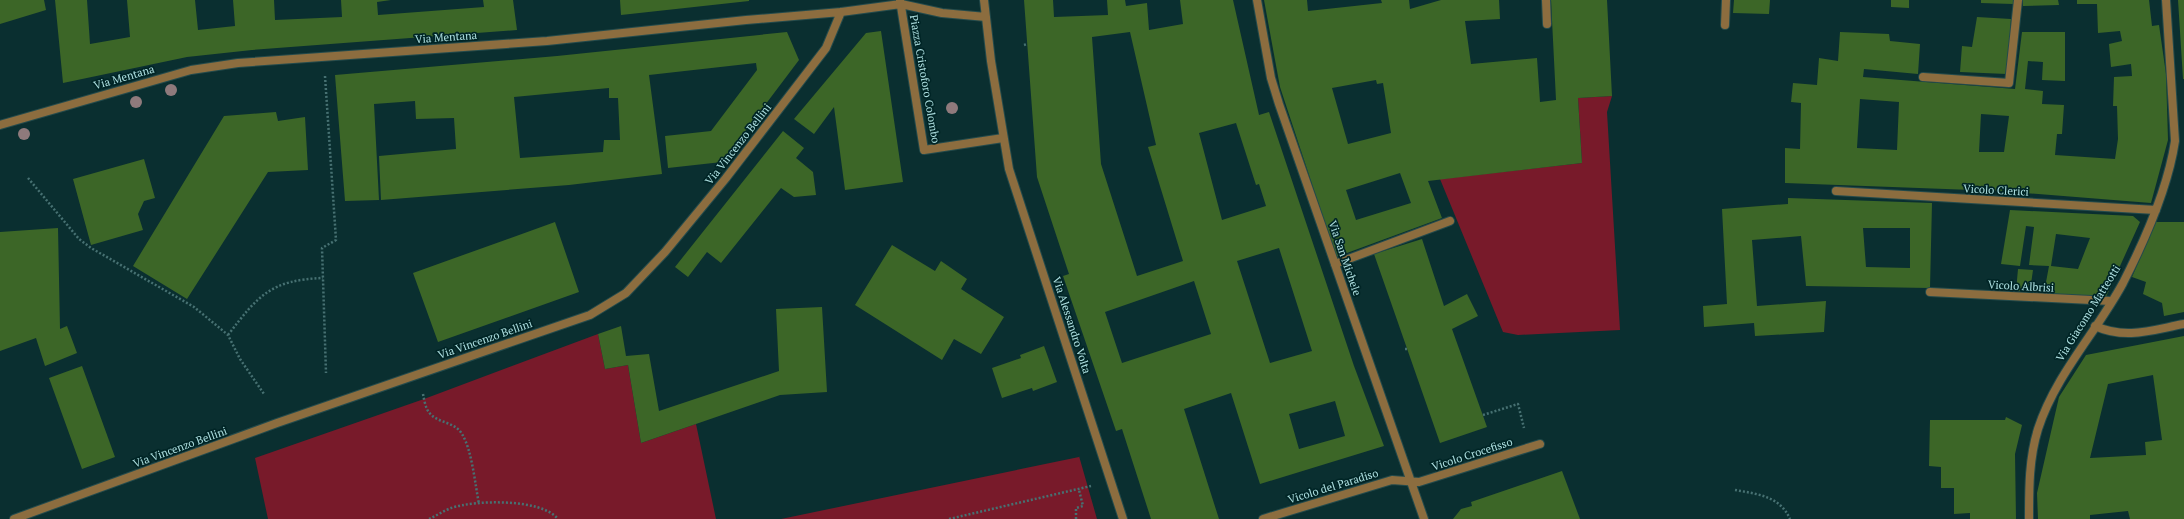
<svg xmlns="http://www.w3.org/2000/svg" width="2184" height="519" font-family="'PT Serif',serif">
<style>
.green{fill:#781a2a}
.building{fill:#3c6627;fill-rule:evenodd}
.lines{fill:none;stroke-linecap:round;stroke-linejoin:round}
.service-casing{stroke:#244b4c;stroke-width:10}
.minor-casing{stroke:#244b4c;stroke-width:10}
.path{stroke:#477172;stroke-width:2.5;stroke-dasharray:2 2;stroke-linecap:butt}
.service{stroke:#8c6d3f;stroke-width:8}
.minor{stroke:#8c6d3f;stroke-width:8}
.tree{fill:#8f7a7c}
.labels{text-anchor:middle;stroke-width:3.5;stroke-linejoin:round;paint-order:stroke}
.street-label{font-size:11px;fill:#aee0e1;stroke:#002526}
</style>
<rect width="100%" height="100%" fill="#0a2f30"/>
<path class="green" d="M1612,96L1607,112L1620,330L1518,335L1503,332L1440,179L1582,163L1578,98Z
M598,334L605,369L628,365L641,443L696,424L716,519H268L255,458L424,399Z
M1079,456L1097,519H781L1079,457Z"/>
<path class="building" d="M0,0H44L46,10L0,24Z
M55,0H87L90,44L130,37L127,0H195L198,30L235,26L233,0H274L275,20L342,17L341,0H391L377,2L378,15L484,7L483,0H513L517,30L252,50L187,57L63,83Z
M620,0H749V1L621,15Z
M1024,0H1053L1054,17L1108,15L1107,0H1125L1126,6L1147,3L1149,30L1183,24L1180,0H1233L1259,115L1269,112L1354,366L1384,446L1260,484L1231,393L1184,409L1219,519H1151L1122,429L1116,431L1063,276L1069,274L1037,177ZM1130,32L1156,145L1148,147L1183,261L1137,276L1101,164L1092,37ZM1236,123L1256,185L1259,184L1266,206L1222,220L1199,133ZM1279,248L1312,351L1270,363L1237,261ZM1194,281L1211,334L1122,363L1105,312ZM1335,401L1345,436L1299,449L1289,414Z
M1264,0H1307L1308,11L1382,3L1381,0H1409L1410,9L1441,0H1499L1500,19L1465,21L1471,64L1537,58L1540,102L1556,100L1551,0H1607L1612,96L1578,98L1582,163L1428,181L1442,218L1336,257L1280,87ZM1376,80L1377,84L1383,83L1391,133L1348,144L1332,88ZM1400,173L1411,203L1356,220L1346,190Z
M1734,0H1770L1769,14L1733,13Z
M1891,0H1909V8L1891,7Z
M1981,0H2013V4L1981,3Z
M2023,0H2058L2059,5L2023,6Z
M2077,0H2149L2152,26L2159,25L2166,74L2168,140L2151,203L1999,191L1785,183V148L1800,149L1801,103L1791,102L1793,83L1817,85L1819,58L1838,61L1840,32L1889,34L1890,41L1920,44L1918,74L1864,69L1863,77L2015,89L2022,32H2065V81L2042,80L2043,62L2028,61L2025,89L2043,91L2042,104L2064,105L2062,134H2057L2055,155L2115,159L2118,139L2117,106H2113L2114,77L2132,76L2131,64L2111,67L2109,44L2122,41L2120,31L2098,33L2097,4H2077ZM1860,99L1899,102L1897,150L1857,148ZM1981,114L2009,116L2004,152H1979Z
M2178,0H2184V79H2183Z
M1977,17L2011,19L2007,74L1960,72L1962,46L1972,47Z
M881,31L903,182L845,190L834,107L814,134L794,119L866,33Z
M787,32L799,60L722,162L668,168L665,136L711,131L757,70L756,63L649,75L662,174L569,185L381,200L379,156L456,149L454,118L416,119L415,101L374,104L379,200L345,201L335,75L557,56ZM609,88V98H618L620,140H604L603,152L520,158L514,97Z
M276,112L278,121L305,117L308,170L268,172L187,299L133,266L224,116Z
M783,131L804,148L796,158L813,172L816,195L794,197L781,188L721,263L707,252L688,277L675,267Z
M144,159L155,198L144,201L138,214L143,230L91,245L73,179Z
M1788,198L1932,203L1930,288L1806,286L1801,236L1752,240L1757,306L1826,301L1824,332L1755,336L1754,323L1704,327L1703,306L1727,304L1722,209L1788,204ZM1863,228H1910V268L1866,267Z
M2010,210L2133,216L2140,222L2106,297L2044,293L2049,266L2029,265L2034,227L2026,226L2020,266L2001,264ZM2056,234L2090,238L2078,269L2051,266Z
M555,222L579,292L438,342L413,273Z
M2156,222H2184V312L2164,316L2162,303L2143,294L2146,282L2132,277Z
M58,228L60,329L67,326L77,353L45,366L36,338L0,351V232Z
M1422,239L1444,306L1467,294L1478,316L1452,329L1487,427L1440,443L1374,254Z
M892,245L935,271L941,261L967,279L961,289L1004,317L981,354L954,339L942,360L855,305Z
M2018,269L2033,270L2030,291H2016Z
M822,307L827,392L780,395L641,443L628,365L605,369L598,334L621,326L626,356L649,354L659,411L779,371L776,309Z
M2184,336V519H2130L2128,511L2090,515V519H2038L2037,493L2059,397L2086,355ZM2153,375L2162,440L2145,442L2146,455L2090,458L2108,384Z
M1044,346L1057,382L1033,391L1032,388L1002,398L992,368L1021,358L1020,355Z
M82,366L115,457L82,469L49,378Z
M2006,417L2022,425L2015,454L2016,519H1970V513L1954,514V488H1941V467L1929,466L1930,420H2005Z
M1562,471L1580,519H1453L1461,509L1472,506L1471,502Z"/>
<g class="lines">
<g class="service-casing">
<path id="service" d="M1546,0L1547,24
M1725,25L1726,0
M1923,77L2009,83L2018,0
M1335,264L1450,221
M1930,292L2111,301"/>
</g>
<g class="minor-casing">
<path id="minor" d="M900,0L924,150L1003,138
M984,0L991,61L1009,169L1123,519
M1257,0L1271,78L1279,104L1424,519
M0,125L191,70L238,63L547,41L746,20L841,12L901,4L942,13L986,17
M1836,191L2156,210
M2095,326C2126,340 2152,330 2184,324
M14,519L277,423L590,315L626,293L665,252L726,178L826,48L841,12
M1263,519L1392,480L1419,482L1540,444
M2029,519C2029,488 2029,458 2038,429C2056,374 2096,333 2123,283C2145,240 2168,188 2175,141L2166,0"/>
</g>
<path class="path" d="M1024,45L1027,44
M325,76L336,240L322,248L326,373
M28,178L79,239L91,248L194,307L216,325L228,335L240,359L264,394
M228,335C258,296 270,280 323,278
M1405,349H1407
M423,394C424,399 425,405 427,409C434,424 454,420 462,434C472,450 475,484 479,504
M1483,415L1518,404L1524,428
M1735,490C1757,494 1780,496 1790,519
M429,519C436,516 443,511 451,508C475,500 541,498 558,519
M949,519L1091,486
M1076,519V508L1083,506L1079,490"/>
<use href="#service" class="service"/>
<use href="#minor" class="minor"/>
</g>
<g class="tree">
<circle cx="171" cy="90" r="6"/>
<circle cx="136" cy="102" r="6"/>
<circle cx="952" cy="108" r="6"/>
<circle cx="24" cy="134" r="6"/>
</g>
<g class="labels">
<g class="street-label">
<text transform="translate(446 37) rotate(-4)" y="4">Via Mentana</text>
<text transform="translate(124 77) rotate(-16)" y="4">Via Mentana</text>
<text transform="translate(925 79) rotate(80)" y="4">Piazza Cristoforo Colombo</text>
<text transform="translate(738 144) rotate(-52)" y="4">Via Vincenzo Bellini</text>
<text transform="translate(1996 190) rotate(3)" y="4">Vicolo Clerici</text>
<text transform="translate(1345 258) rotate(71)" y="4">Via San Michele</text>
<text transform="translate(2021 286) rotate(3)" y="4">Vicolo Albrisi</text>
<text transform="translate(2088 313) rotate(-58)" y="4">Via Giacomo Matteotti</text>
<text transform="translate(1072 325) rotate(72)" y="4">Via Alessandro Volta</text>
<text transform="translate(485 339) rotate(-19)" y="4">Via Vincenzo Bellini</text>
<text transform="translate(180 447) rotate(-20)" y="4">Via Vincenzo Bellini</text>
<text transform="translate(1472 454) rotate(-18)" y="4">Vicolo Crocefisso</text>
<text transform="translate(1333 486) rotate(-17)" y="4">Vicolo del Paradiso</text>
</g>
</g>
</svg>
